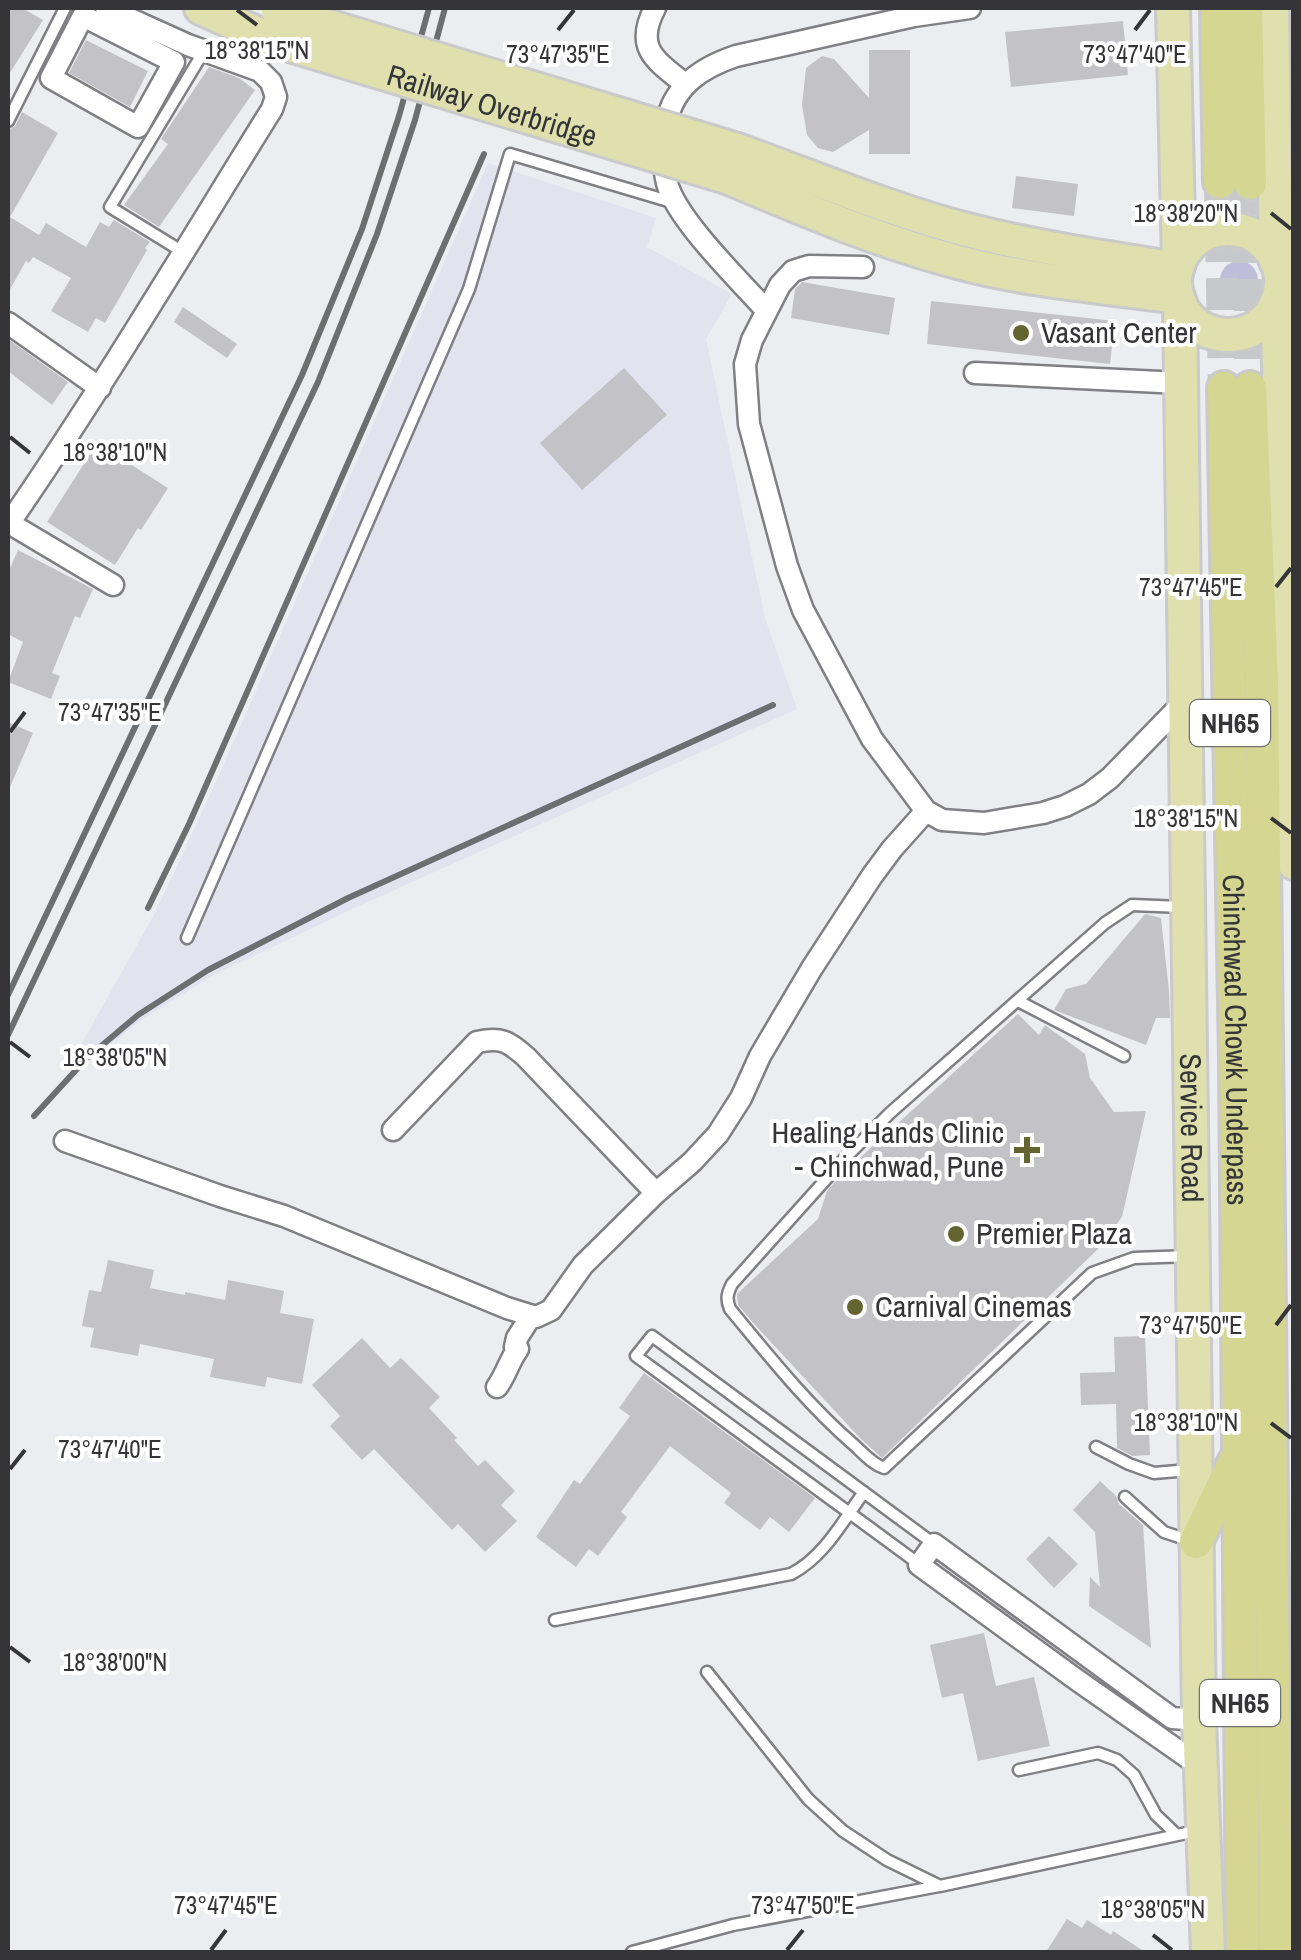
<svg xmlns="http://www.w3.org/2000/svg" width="1301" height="1960" font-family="'Archivo Narrow',sans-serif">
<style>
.built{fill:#e2e3ef}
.green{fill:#bebed9}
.building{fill:#c2c2c7}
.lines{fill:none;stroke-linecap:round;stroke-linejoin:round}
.trunk-tunnel{stroke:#c7c8cc;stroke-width:32;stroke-dasharray:32 16;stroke-linecap:butt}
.service-casing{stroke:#808084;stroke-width:15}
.minor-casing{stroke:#808084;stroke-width:25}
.primary-casing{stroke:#cacacb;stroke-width:38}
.trunk-casing{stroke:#cacacb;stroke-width:38}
.service{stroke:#fff;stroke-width:10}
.minor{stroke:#fff;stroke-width:20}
.primary{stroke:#dfe0ad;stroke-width:32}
.trunk{stroke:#d4d692;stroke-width:32}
.rail{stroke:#6d6e70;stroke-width:6}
.primary-bridge-casing{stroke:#cacacb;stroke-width:38;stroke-linecap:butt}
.primary-bridge{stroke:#dfe0ad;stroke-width:32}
.ticks{fill:none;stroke:#353537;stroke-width:4}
.poi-dot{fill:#646431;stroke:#fff;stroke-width:4}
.labels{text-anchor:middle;stroke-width:8;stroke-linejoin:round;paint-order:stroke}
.shield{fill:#fff;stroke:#727273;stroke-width:2.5}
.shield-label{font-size:28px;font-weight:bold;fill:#353537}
.street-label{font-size:30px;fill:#353537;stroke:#fff}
.poi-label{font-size:30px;fill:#353537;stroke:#fff;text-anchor:start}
.ticks-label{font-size:25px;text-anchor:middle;fill:#353537;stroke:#fff;stroke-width:8;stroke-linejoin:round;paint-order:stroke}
</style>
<rect width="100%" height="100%" fill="#ecedf1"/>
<path class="built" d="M488,163L656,218L647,247L732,294L706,339L765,618L797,709L352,909L212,976L140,1021L91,1060L78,1050L156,911L214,786Z"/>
<path class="green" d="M1220 280a19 19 0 1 1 38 0a19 19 0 1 1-38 0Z"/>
<path class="building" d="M8,8H22L43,20L8,76Z
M1123,21L1128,75L1011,87L1005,32Z
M86,40L148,71L130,107L69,73Z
M869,50H910V154H869V130L833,152L818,148L807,135L802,105L806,68L822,56L834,59L869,98Z
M209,67L239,78L255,90L159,227L124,205L168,144L161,139Z
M22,112L58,133L10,217L39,235L46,223L86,247L100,222L109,227L114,220L150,242L145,248L147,250L105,323L96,318L88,332L51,311L71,278L33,257L29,263L26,261L8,293V130L15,126Z
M1016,176L1078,184L1074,216L1012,208Z
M802,282L895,298L889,335L791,318L795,289Z
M931,301L1115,321L1110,364L927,344Z
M183,307L237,344L227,358L174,322Z
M8,339L68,382L52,405L8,371Z
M624,368L667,415L582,490L540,443Z
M97,443L168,488L141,530L138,528L115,565L47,522Z
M18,550L93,589L80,618L75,616L52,673L60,676L51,699L8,682L23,642L8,634V573Z
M8,722L33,733L8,792Z
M1145,914L1161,918L1169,991L1170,1018H1156L1146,1045L1054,1010L1066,989L1086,984Z
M1018,1014L1039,1035L1045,1025L1085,1054L1090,1078L1114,1112L1146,1111L1122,1217L1098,1249L882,1458L860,1438L755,1325L738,1305L737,1294L818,1219L827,1191L840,1176Z
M108,1260L154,1270L150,1288L185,1295V1292L225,1300L228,1280L284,1291L280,1313L314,1319L302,1384L267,1377L265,1387L210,1377L214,1359L140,1344L138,1356L90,1347L94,1328L82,1326L89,1290L101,1292Z
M1145,1336L1150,1455L1132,1456L1117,1448L1116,1404L1081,1405L1080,1373L1115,1372L1114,1337Z
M362,1338L390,1368L401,1358L440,1397L429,1408L457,1438L454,1440L478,1466L485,1460L515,1491L501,1505L517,1521L485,1552L458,1524L452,1530L374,1449L362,1460L330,1426L340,1416L312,1385Z
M644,1373L815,1498L789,1532L770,1517L760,1530L724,1503L731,1493L670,1446L621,1512L627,1517L598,1556L589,1549L576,1567L536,1537L574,1480L580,1484L630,1416L619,1408Z
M1100,1481L1116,1496L1119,1504L1143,1525L1151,1648L1089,1606L1090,1577L1100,1587L1095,1532L1073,1510Z
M1049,1536L1078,1564L1054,1588L1026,1559Z
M984,1633L996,1686L1034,1677L1050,1746L978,1761L963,1693L942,1698L930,1645Z
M1067,1919L1082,1928L1087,1920L1111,1935L1113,1931L1145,1952H1046Z"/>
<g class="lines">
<path class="trunk-tunnel" d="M1220,182L1224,388
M1250,183V388"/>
<g class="service-casing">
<path id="service" d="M8,121L65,8
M183,252L110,207L204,51
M1182,907L1132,905L1105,923L890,1113L846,1157L732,1284C727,1294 726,1299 730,1309C769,1356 807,1404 853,1444C863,1453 872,1464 884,1468L1092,1273L1134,1258L1190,1256
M187,938L469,289L510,154L675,203
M1018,1001L1124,1056
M1096,1447L1129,1464L1154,1473L1189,1470
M1125,1497L1164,1532L1191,1541
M919,1564L636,1356L652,1336L934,1544
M555,1620L791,1574C824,1557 843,1521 864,1492
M707,1672L808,1799L843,1831L887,1860L940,1886L1196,1831
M1019,1770L1098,1753L1117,1760L1134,1775L1156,1815L1177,1835
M632,1952L733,1925L939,1886"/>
</g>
<g class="minor-casing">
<path id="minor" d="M655,8C634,48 655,60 685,84
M83,16L174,62L138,127L51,78Z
M863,267L809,266L793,271L780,285L752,340L745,364L749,424L787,566L803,610L872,739L926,811L942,820L984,823L1043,813L1065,806L1089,794L1110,778L1186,700
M1281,281H1294
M766,310C740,281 676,219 667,183C662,162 663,142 667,121C674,85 703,67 736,56L914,16L970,8
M8,323L100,388
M975,373L1181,383
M9,523L113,585
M8,525C101,390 185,249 272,109L276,97L271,82L260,71L188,45L106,8
M393,1130L477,1042C501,1037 508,1041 526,1057L656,1193
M65,1141L220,1196L284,1216L507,1308L536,1317L551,1310L583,1265L656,1193L692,1162L718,1134L741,1098L760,1056L812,968L872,876L892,849L926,811
M497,1387C506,1375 509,1361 518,1349L515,1347L517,1338L531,1316
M1199,1720L1172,1718L934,1544L919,1565L1077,1680L1200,1766"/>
</g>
<g class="primary-casing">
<g id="primary">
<path d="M201,8L267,38"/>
<path d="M1173,8L1179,263"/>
<path d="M1272,8L1276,261"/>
<path d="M737,150C815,178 892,211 971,231C1039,248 1108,258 1177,269"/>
<path d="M727,177C803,209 878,241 958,262C1029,281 1104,287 1178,297"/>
<circle cx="1228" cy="282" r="53"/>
<path d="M1277,301L1294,863"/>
<path id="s1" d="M1180,303L1199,1720L1208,1952"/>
</g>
</g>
<g class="trunk-casing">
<g id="trunk">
<path d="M1217,8L1220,182"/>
<path d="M1246,8L1250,183"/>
<path id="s2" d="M1224,388L1236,1058L1243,1952"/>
<path d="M1250,388L1262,683L1276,1952"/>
<path d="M1196,1542L1235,1461"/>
</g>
</g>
<use href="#service" class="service"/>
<use href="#minor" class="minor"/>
<use href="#primary" class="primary"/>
<use href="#trunk" class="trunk"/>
<path class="rail" d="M148,908L189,824L484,154
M8,995L302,375L362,229L399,116L429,8
M8,1035L318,382L377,234L415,120L445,8
M34,1116L87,1058L138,1015L208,970L348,898L773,705"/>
<g class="primary-bridge-casing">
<g id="primary-bridge">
<path d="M278,11L737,150"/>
<path id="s3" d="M267,38L727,177"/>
</g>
</g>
<use href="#primary-bridge" class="primary-bridge"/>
</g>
<path class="ticks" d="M237,10L257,25M558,30L574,10M1135,30L1150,10M1271,213L1291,229M10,437L30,453M1276,587L1291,568M10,732L25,712M1271,818L1291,833M10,1042L30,1057M1276,1325L1291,1305M1271,1423L1291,1438M10,1469L25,1450M10,1647L30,1662M1153,1935L1172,1950M211,1950L226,1930M787,1950L803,1930"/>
<g class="poi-dot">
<circle cx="1021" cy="333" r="10"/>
<path d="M1022 1135h10v10h10v10h-10v10h-10v-10h-10v-10h10z"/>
<circle cx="956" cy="1234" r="10"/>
<circle cx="855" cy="1307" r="10"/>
</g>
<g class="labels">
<g class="shield">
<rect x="1190" y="700" width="80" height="46" rx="8"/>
<rect x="1200" y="1680" width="80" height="46" rx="8"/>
</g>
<g class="shield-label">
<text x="1230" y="733">NH65</text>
<text x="1240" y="1713">NH65</text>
</g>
<g class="street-label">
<text dy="10" stroke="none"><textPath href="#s3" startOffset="235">Railway Overbridge</textPath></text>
<text dy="10" stroke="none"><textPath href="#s2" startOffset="652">Chinchwad Chowk Underpass</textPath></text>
<text dy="10" stroke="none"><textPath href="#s1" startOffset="825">Service Road</textPath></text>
</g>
<g class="poi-label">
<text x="1041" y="343">Vasant Center</text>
<text x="1004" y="1143" text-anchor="end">Healing Hands Clinic<tspan x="1004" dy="34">- Chinchwad, Pune</tspan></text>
<text x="976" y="1244">Premier Plaza</text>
<text x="875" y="1317">Carnival Cinemas</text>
</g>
</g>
<g class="ticks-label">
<text x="257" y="59">18°38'15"N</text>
<text x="558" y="63">73°47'35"E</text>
<text x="1135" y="63">73°47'40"E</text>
<text x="1186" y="222">18°38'20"N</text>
<text x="115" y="461">18°38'10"N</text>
<text x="1191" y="596">73°47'45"E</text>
<text x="110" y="721">73°47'35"E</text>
<text x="1186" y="827">18°38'15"N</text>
<text x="115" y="1066">18°38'05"N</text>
<text x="1191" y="1334">73°47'50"E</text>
<text x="1186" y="1431">18°38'10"N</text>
<text x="110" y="1458">73°47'40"E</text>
<text x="115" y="1671">18°38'00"N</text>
<text x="226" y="1914">73°47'45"E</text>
<text x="803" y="1914">73°47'50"E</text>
<text x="1153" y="1918">18°38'05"N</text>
</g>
<rect width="1301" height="1960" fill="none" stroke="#353537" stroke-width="20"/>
</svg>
